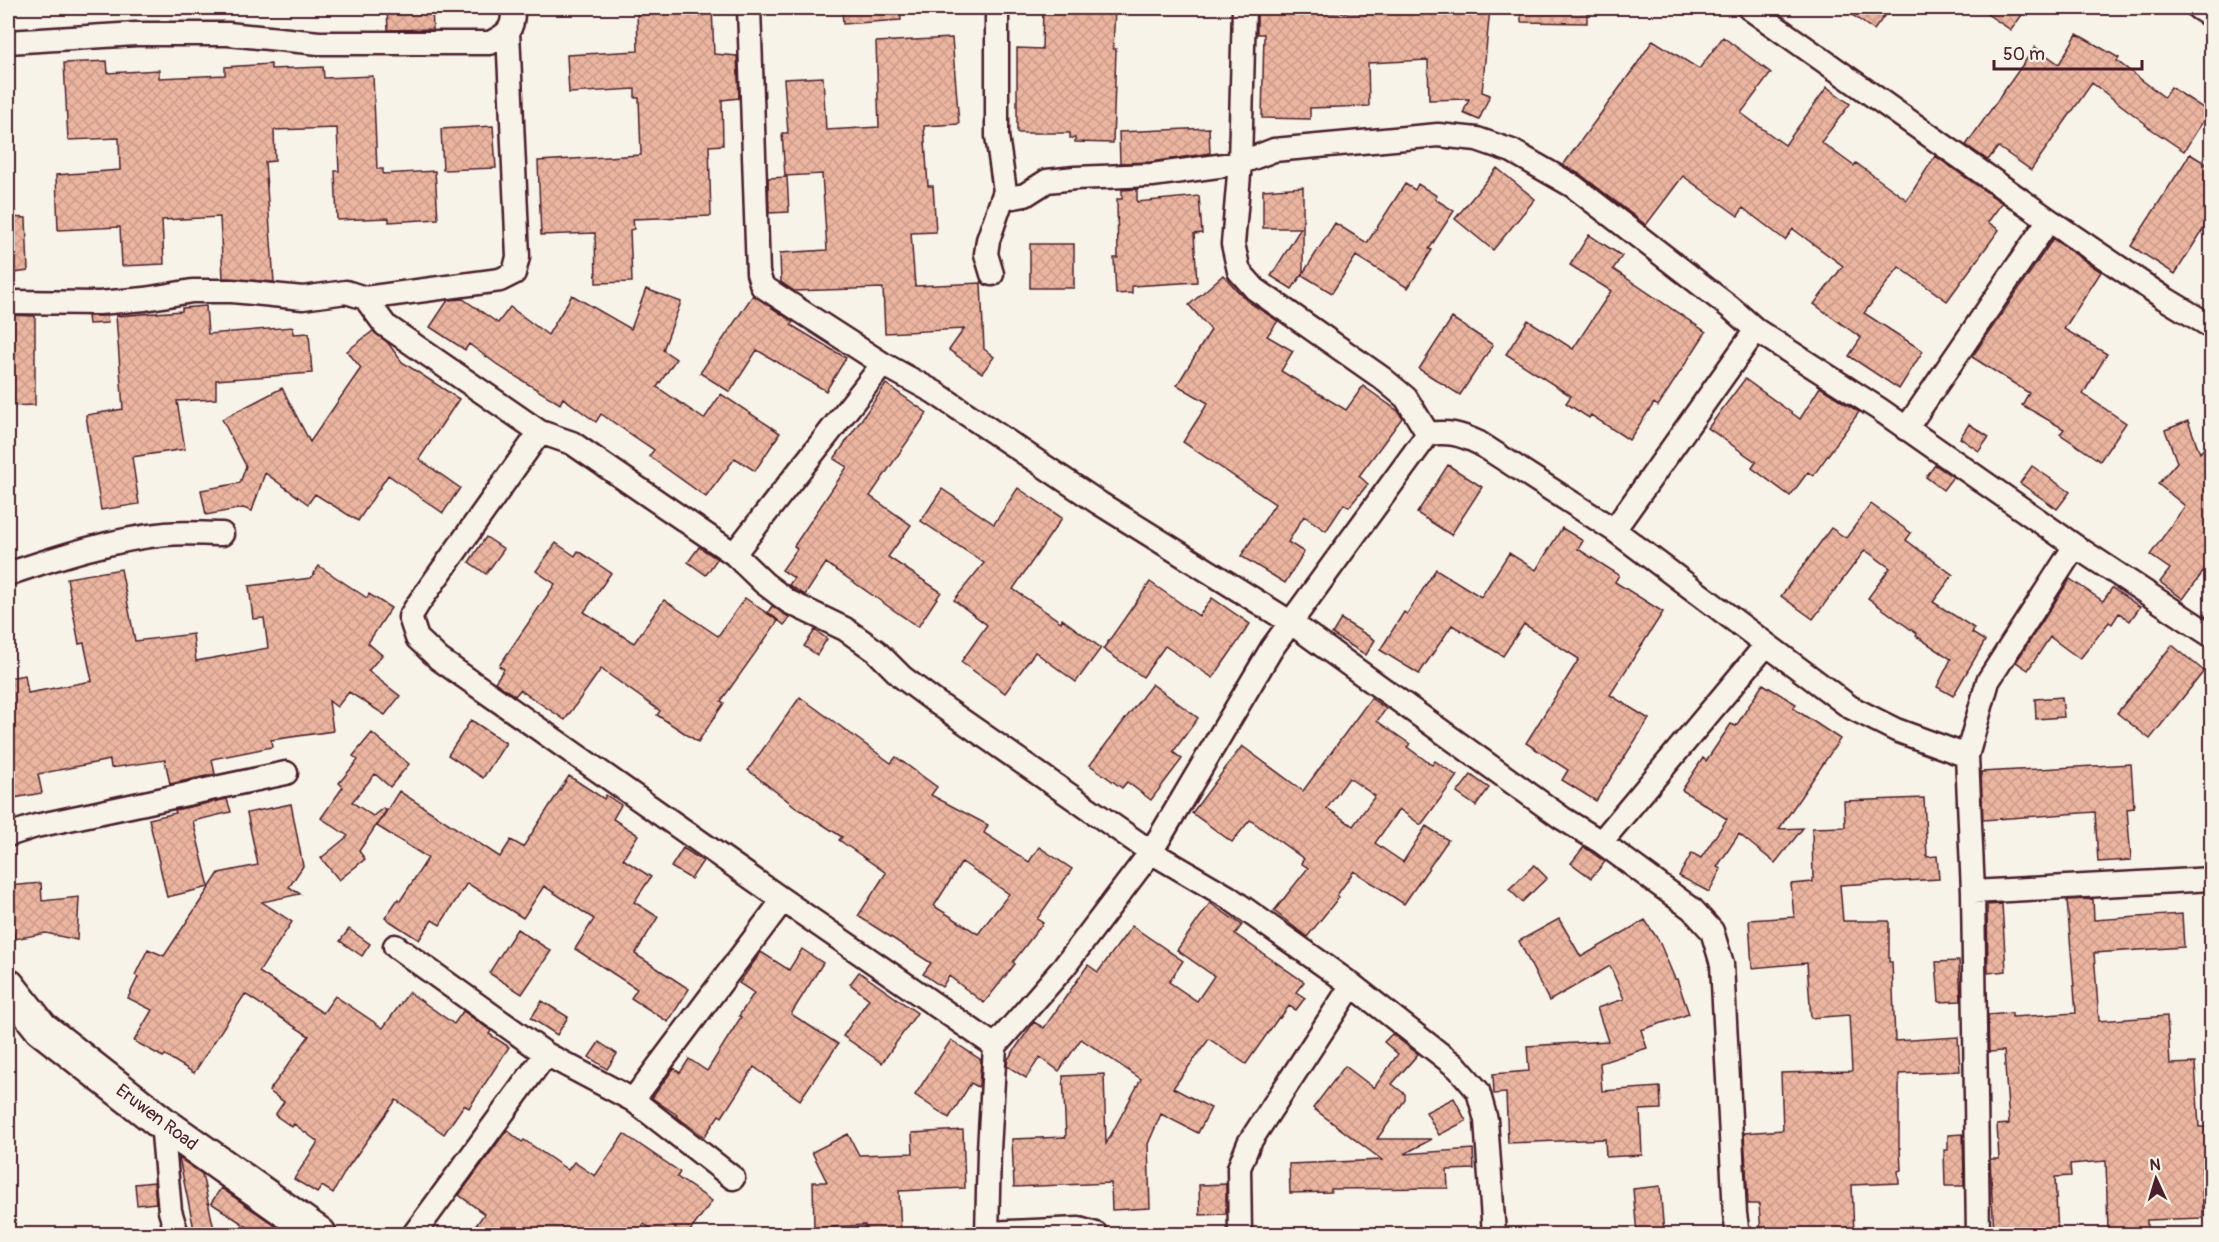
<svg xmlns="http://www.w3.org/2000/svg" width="2219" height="1242" font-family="Pangolin,sans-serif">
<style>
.building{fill:url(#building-cross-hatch);stroke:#4a1f2b;stroke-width:1.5;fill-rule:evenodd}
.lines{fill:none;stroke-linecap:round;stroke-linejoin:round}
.street-casing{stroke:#4a1f2b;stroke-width:27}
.secondary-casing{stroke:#4a1f2b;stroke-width:38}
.street{stroke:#f7f3e8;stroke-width:22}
.secondary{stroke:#f7f3e8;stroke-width:33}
.labels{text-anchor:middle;stroke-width:4.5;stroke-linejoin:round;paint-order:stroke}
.street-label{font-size:18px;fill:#4a1f2b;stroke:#f7f3e8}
</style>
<defs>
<pattern id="building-cross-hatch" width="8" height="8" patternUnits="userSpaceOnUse" patternTransform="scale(1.5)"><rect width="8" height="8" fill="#ebb5a0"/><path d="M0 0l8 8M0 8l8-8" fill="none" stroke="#cb9b8a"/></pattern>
</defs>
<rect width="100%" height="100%" fill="#f7f3e8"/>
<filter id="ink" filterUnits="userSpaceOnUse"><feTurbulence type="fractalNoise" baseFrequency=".0167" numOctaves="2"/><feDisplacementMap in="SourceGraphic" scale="12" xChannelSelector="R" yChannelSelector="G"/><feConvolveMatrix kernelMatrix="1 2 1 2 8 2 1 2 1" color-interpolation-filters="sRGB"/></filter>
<g filter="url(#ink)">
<path class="building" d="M387,8H432L433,29L388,30Z
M637,8H712L714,54L737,56L739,98L722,100L723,145L709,146L711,216L633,219L634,229L630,230L632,282L596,283L595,233L541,235L538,161L641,155L639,98H635V89L569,93L567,55L638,51Z
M842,8H900L901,20L843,24Z
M1043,8H1115L1113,49H1116L1113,143L1075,142V138H1070V133H1017V48L1042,49Z
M1257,8H1311V13L1371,11L1370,8H1490L1482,92L1490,95L1479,120L1463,113L1469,99L1429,100L1428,60L1368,63L1369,106L1310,108V119L1262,118L1264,34H1257Z
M1521,8H1587V23L1521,22Z
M1842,8H1890L1874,30Z
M1978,8H2027L2011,30Z
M2077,34L2119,58L2117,61L2164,97L2171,87L2209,112L2184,151L2145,125L2146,124L2092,83L2031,170L1998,147L1988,160L1966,145L2035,47L2059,64Z
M1723,37L1771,73L1741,113L1785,145L1827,87L1850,104L1821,142L1854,166L1856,163L1907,200L1935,156L2002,203L1988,222L1999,230L1947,301L1899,267L1864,313L1923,351L1899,389L1849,356L1861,338L1814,304L1843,266L1793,229L1785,240L1743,208L1738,216L1683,176L1646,225L1581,175L1563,165L1637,64L1653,40L1699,69Z
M952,38L959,124L924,126L928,186H933L936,232L911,233L915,286L981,283L984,349L994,357L982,373L949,350L964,329L885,333L883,288L794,291L781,282L780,253L827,250L822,174L785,176L782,133H788L784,79L823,77L826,130L879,127L876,42Z
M107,61L108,73L159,70V78L225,75V67L271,64V69L323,67L324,78L373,76L377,169H383V174L435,171L438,219L389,222V218L337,220L335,171H339L337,128L274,130L275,161L265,162L274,282L223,278L220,217L162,220L164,264L122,266L120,227L58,230L56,175L120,170L119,138L68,140L64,63Z
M493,126L496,168L443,170L441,129Z
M1209,128L1210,153L1151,162L1120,163L1119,132Z
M2190,154L2211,167V217L2175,274L2131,246Z
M1497,168L1535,199L1493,250L1455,219Z
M787,177L789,212L769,213L768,178Z
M1405,184L1415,190L1418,184L1437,196L1435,199L1454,211L1429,249L1432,250L1408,288L1356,256L1332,293L1302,275L1335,223L1367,243Z
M1303,187V273L1292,289L1271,276L1301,228H1263V190Z
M1137,189V202L1199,196L1202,233L1194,234L1197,282L1132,286V293L1116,294L1114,258H1118L1117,199H1122V190Z
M8,217L26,218L28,271L8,274Z
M1589,235L1622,256L1613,269L1706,332L1658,406L1654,403L1629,440L1591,415L1589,418L1566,403L1571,396L1506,354L1528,320L1573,349L1611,291L1570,265Z
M2053,239L2101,272L2064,329L2107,354L2083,394L2126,423L2100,461L2060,434L2064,429L2022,405L2029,393L1972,357Z
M1030,244H1074V288H1030Z
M1223,275L1247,301L1278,321L1267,336L1293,351L1281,371L1346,410L1363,386L1398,411L1402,418L1359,476L1368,484L1349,507L1344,504L1326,531L1304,516L1288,542L1304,552L1285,583L1241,556L1275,504L1183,442L1208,403L1177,385L1211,330L1189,305Z
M646,289L681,302L663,350L676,359L657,387L704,419L721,394L780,433L755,471L735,458L706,497L649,456L654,450L601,414L596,422L563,398L560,404L502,368L469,344L465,350L430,327L448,300L463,299L498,323L510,307L548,335L572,295L631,329Z
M753,295L793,322L791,325L846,358L826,391L757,350L730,392L700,373Z
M206,306L208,334L293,327V334L309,333L312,373L216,380V399L177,401L185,449L132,457L139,504L101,510L86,415L123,409L116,316L182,311V308Z
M8,315L35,316V405L8,406Z
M88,316H107L108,323L89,324Z
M1452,318L1493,345L1460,395L1419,369Z
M373,331L388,343L402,362L459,399L419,459L460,488L443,513L388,475L358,521L315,494L308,504L265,473L252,511L243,508L206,515L201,490L240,483L246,466L222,419L282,388L310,442L361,368L347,351Z
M1745,379L1800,419L1820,387L1859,412L1813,476L1808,472L1790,496L1752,468L1756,462L1708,428Z
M886,384L927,413L870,496L911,525L888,557L941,592L918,627L826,563L805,595L789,585L794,578L782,570L797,549L794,546L847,467L834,459Z
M2188,421L2200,453L2211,440V579L2203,572L2183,599L2160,582L2170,569L2150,555L2185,506L2158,484L2177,462L2165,430Z
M1969,424L1989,437L1979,451L1960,438Z
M1448,465L1482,487L1451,535L1417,513Z
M1935,465L1953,477L1943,490L1926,477Z
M2032,466L2070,492L2057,509L2020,483Z
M1018,488L1062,518L1013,589L1061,622L1062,619L1101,648L1076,682L1035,652L1005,693L961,662L987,625L954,600L984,563L921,521L942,489L994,524Z
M1871,504L1911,533L1906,540L1953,575L1933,602L1974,628L1972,633L1985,641L1953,696L1937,687L1951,659L1916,636L1917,634L1868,598L1890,568L1865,550L1813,619L1781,596L1831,528L1846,538Z
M1562,528L1583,541L1578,549L1619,575L1615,582L1663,612L1610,695L1649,719L1596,801L1562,780L1568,770L1526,743L1579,659L1524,624L1503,656L1452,625L1419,674L1380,650L1404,612L1407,614L1436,569L1481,597L1509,553L1536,570Z
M486,537L504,549L486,574L469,562Z
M556,543L575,556L578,551L611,573L584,612L634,643L664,600L718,636L745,598L778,621L721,701L724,703L698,742L657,715L660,711L601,669L565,720L520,690L515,696L495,682L504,669L499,666L555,584L536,571Z
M699,547L717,559L706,575L688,562Z
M319,566L367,598L369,594L391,608L368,643L382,655L368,671L400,696L385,715L349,692L337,707L329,701L333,731L271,740L272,747L212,759L215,774L170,784L165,760L111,768L110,760L38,774L42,793L8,799V678L25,675L28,693L92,681L84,643L79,644L67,578L121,569L135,641L193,634L196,661L268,648L264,618L253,619L249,586L311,578Z
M2070,579L2103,601L2112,588L2140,607L2130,621L2119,613L2112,624L2109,622L2080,659L2050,637L2028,670L2016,662Z
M1150,582L1199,616L1212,598L1250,624L1213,678L1165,646L1143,677L1103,649Z
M772,606L790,618L784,625L768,612Z
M1341,619L1375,640L1366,655L1332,634Z
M815,630L827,639L817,655L804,646Z
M2172,645L2204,671L2150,739L2117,713Z
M1152,684L1198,718L1173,752L1182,759L1151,800L1127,782L1122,788L1090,765Z
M1763,684L1796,704L1793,708L1840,739L1779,829L1803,828L1775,863L1739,834L1717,867L1721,869L1709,892L1679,876L1692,853L1701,858L1727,819L1682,790L1703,758L1706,761L1731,724L1736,726Z
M800,697L891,763L896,757L937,787L931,795L988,825L984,833L1029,862L1039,847L1072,869L1037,919L1043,923L1013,962L1015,964L984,1003L949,976L942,987L923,974L931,963L858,916L886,873L839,840L842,837L797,808L748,770ZM962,862L1009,894L978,934L934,906Z
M2062,697L2064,717L2036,719L2035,699Z
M1371,698L1386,709L1377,721L1410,744L1407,747L1432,765L1435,761L1457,776L1421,825L1399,809L1375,843L1403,862L1426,826L1448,840L1404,904L1354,871L1337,895L1339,897L1307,937L1274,911L1308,868L1301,863L1304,859L1250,820L1232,842L1192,813L1242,746L1303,791ZM1349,778L1375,796L1353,826L1327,808Z
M471,720L506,743L483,778L448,755Z
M372,733L409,764L390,787L375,774L352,802L373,816L383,808L386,811L359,851L365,859L339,880L321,858L348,836L321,818L343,787L339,783L358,760L353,756Z
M2131,764L2134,808L2127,809L2131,860L2098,862L2095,812L1983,820L1981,772Z
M1471,775L1489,788L1476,806L1457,793Z
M569,776L604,799L606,795L621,805L613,819L638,835L623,859L651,877L634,902L658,917L635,954L689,989L668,1022L631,998L637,989L575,949L594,919L544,886L523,918L467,883L440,925L432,920L419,940L385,918L398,899L400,901L428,858L377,826L399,791L500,857L511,840L523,847Z
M1924,798L1927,857L1937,856L1939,879L1840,885L1843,921H1889V962H1892L1895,1041L1958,1037L1960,1071L1899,1074V1148H1900L1901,1170L1898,1171L1899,1183L1852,1185L1854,1234H1761L1759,1204H1748L1744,1133L1783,1130L1781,1073L1852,1071L1849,1015L1811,1018L1807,963L1752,968L1749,920L1794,917L1791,884L1813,882L1812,828L1845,827L1844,801Z
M227,799L231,812L193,821L209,887L167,897L149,819L176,813L175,810Z
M291,804L303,866L289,887L300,894L262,902L292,922L259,972L323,1013L335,996L383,1028L409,992L454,1024L463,1011L491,1031L489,1034L509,1047L469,1108L464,1105L444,1134L396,1100L346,1170L333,1193L322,1186L317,1193L294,1179L318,1142L294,1124L292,1127L275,1115L284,1102L269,1091L309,1036L245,994L194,1073L165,1055L163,1057L134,1041L152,1010L128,998L138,977L135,975L148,949L164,956L219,873L258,865L247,813Z
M1584,847L1605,862L1591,878L1571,863Z
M683,848L703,861L691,879L671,867Z
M1534,865L1547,878L1522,902L1509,889Z
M41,883L42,901L79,897L77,940L46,933L15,939L8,911V886Z
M2093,899L2094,920L2182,914L2184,947L2094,953L2099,1021L2167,1016L2170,1064L2195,1063L2199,1127H2208L2210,1167L2202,1168L2203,1218L2147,1220V1231L2108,1232L2106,1161L2070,1164L2071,1176L2055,1177L2058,1234H1994L1990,1159H1999L1997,1125L2009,1124L2004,1051L1989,1052L1988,1015L2012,1013V1017L2076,1013L2067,900Z
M1210,903L1242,925L1235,934L1304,982L1296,992L1305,998L1296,1010L1289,1006L1280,1018L1279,1017L1246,1064L1209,1039L1173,1088L1211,1108L1198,1133L1161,1114L1148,1144L1150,1208L1112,1210L1111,1183L1014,1187L1012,1139L1066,1137L1063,1076L1104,1074L1106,1144L1141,1079L1081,1039L1059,1071L1040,1057L1026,1078L1007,1066L1008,1059L1034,1022L1044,1028L1088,965L1098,972L1132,926L1183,961L1169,982L1197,1001L1214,976L1177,950Z
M2002,904L2006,971L1988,973L1987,905Z
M1559,919L1581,957L1645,920L1659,941L1675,979H1677L1689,1014L1641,1030L1647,1048L1600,1063L1602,1091L1660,1087L1661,1109L1640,1110L1642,1155L1606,1157L1605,1139L1508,1143L1506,1093L1494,1094L1493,1074L1529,1071L1527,1046L1608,1041L1597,1008L1624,999L1610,966L1549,1001L1519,941Z
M349,929L370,944L362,956L340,941Z
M517,929L551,951L522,994L489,973Z
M802,949L823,963L791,1014L838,1044L800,1100L754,1067L722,1117L719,1115L704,1137L676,1116L677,1115L652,1098L674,1068L680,1073L689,1059L707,1071L741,1017L739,1016L754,993L739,983L761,952L789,970Z
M1959,961L1961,1001L1939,1002L1936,962Z
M859,972L917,1013L882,1063L843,1036L869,999L850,984Z
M542,1001L568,1017L557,1035L531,1018Z
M1392,1034L1418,1054L1392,1084L1405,1094V1100L1377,1139H1432L1404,1154L1473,1149L1474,1169L1447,1170L1448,1188L1331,1189V1192L1290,1193L1289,1164L1382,1160L1313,1108L1345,1066L1374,1088L1398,1054L1384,1042Z
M951,1040L981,1060L979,1085L978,1087L971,1083L949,1118L915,1095Z
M599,1042L617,1054L607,1069L589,1057Z
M1454,1098L1466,1121L1439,1135L1426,1112Z
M507,1130L522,1142L524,1140L568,1170L574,1162L595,1176L624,1134L680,1172L677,1177L712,1201L688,1234H659L644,1224L637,1234H470L484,1214L459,1195Z
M963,1130L965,1188L899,1191L901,1234H865V1225L814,1228L813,1182H827L812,1152L848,1134L859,1155L913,1153L912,1133Z
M1963,1134L1964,1186H1945L1944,1150H1948V1135Z
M179,1158L202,1174L215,1234H195Z
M154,1182L156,1203L137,1205L135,1184Z
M1226,1184V1214L1200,1215L1199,1185Z
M1660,1186L1664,1234H1637L1633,1189Z
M221,1188L287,1234H258L211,1203Z"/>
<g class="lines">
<g class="street-casing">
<path id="street" d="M749,8L758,273L762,286L883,364L934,392L1099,503L1290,622L1562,818L1601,842L1692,909L1712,931L1722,964L1735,1214L1738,1234
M1244,8L1240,163L1233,244L1239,271L1255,289L1382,378L1406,398L1428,434
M1749,8L2049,220L2164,298L2212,327
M2198,8L2212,17
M8,42L136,34H228L319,43H490C508,34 514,29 513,8
M1005,191L1009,196L1014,197L1025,195L1047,181L1075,178L1152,175L1240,163L1274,150L1438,135L1477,139L1512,151L1573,186L1731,308L1756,330L1879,409L2075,546L2212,636
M992,274L986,254L988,240L1005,191L997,136V8
M365,298L500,280L514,273L518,257L508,31
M8,302L99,303L145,299L192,291H232L303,298L346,292L365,298L385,325L540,432L572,443L734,554L764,583L789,602L845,629L876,651L902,677L937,703L1151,852L1228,897L1352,985L1458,1068L1478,1091L1486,1120L1494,1234
M1906,429L2049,220
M540,432L418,604L410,617L417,638L439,659L783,900L995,1046
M1614,530L1756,330
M734,554L883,364
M8,574C58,557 113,539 166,534C184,532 204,534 222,534
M8,835L36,826L286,773
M1601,842L1766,645
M1973,892L2212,879
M395,946L546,1054L633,1100L733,1178
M633,1100L783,900
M162,1123L170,1211L177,1234
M987,1233L1079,1229L1096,1234
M414,1234L546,1054
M987,1234L989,1150L995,1046L1064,967L1151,852L1272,648L1428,434C1448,431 1460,434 1479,443L1614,530L1850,707L1896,730L1967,756
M1240,1234L1239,1168L1249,1143L1352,985
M1978,1234L1973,892L1967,756L1988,681L2075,546"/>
</g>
<g class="secondary-casing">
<path id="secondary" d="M8,986L41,1028L162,1123L319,1234"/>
</g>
<use href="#street" class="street"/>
<use href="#secondary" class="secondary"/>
</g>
</g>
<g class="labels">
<g class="street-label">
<text transform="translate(157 1117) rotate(37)" y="6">Eruwen Road</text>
</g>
</g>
<rect width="2219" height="1242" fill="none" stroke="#f7f3e8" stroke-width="30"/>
<rect x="15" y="15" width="2189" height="1212" fill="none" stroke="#4a1f2b" stroke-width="2" filter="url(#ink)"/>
<g transform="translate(2156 1179) rotate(356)" stroke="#f7f3e8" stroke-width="4.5" paint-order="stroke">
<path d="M0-4.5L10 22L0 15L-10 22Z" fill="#4a1f2b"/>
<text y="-9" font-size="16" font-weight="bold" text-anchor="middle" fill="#4a1f2b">N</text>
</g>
<path d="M1994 60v9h148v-9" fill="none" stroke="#4a1f2b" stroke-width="3"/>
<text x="2003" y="60" font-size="18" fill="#4a1f2b" stroke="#f7f3e8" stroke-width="4.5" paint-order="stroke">50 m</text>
</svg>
